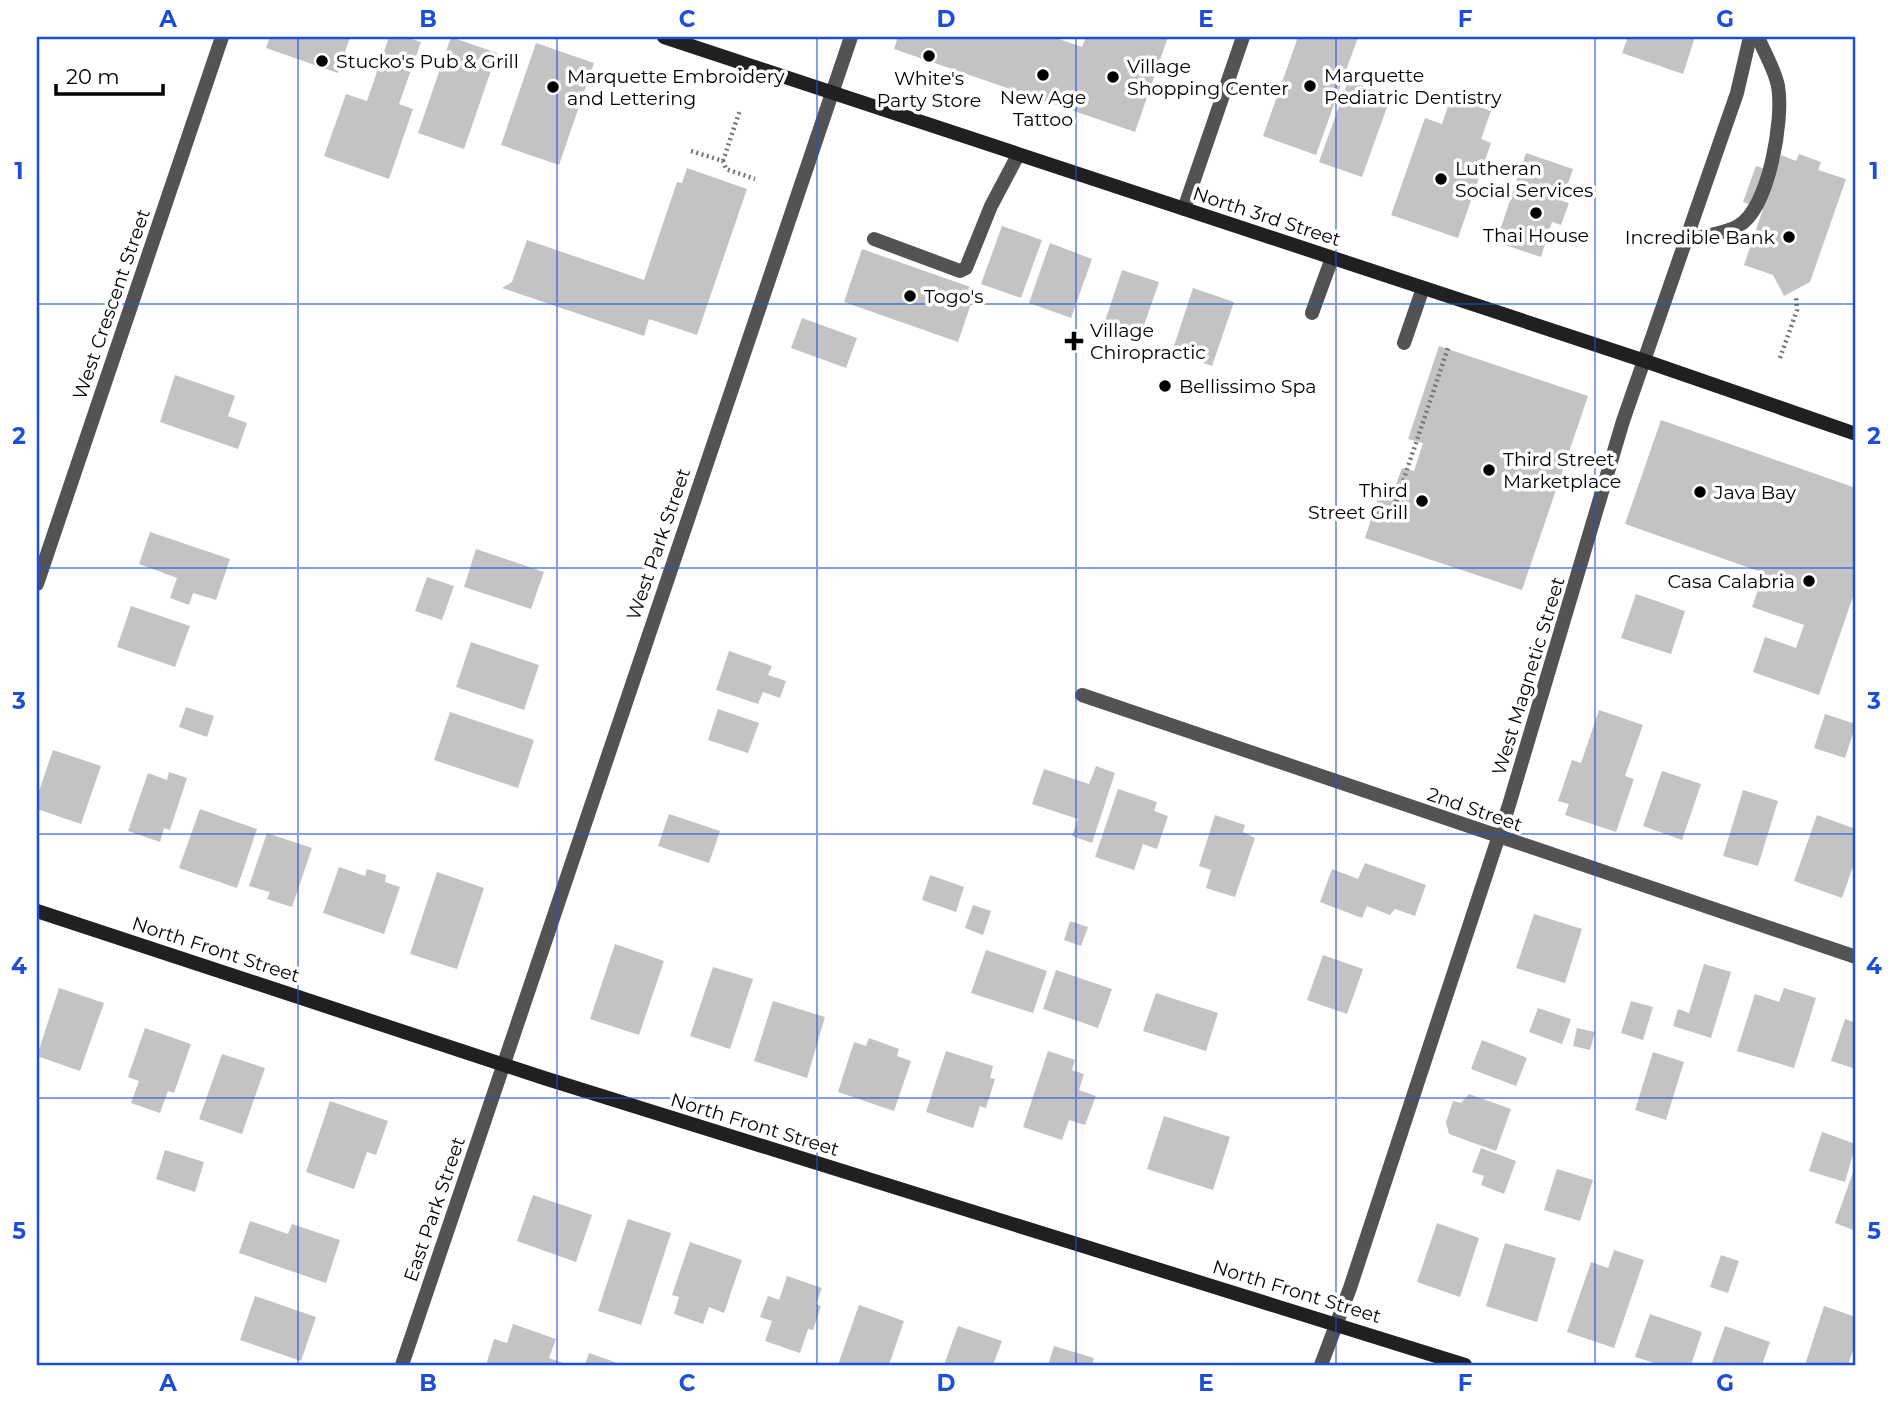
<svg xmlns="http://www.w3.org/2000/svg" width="1893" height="1402" font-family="Montserrat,sans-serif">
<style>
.building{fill:#c3c3c3}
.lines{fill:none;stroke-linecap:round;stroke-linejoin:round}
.path{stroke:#757575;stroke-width:4.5;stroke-dasharray:2 3.5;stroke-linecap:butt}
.lane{stroke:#535353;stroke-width:14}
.street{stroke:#535353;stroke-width:14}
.secondary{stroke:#202020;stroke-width:14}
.grid{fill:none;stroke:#1d4ed8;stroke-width:2;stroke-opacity:0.55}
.poi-dot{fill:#000;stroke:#fff;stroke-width:2.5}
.labels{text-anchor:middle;stroke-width:7;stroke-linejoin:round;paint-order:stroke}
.poi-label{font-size:19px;fill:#000;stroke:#fff;text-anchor:start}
.street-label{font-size:19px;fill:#000;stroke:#fff}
.neatline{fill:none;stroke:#1d4ed8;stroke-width:2.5}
.grid-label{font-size:23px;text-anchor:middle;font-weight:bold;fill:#1d4ed8}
</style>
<rect width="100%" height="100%" fill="#fff"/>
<path class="building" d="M270,37H350L338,73L266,48Z
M389,37H405L421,42L399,104L413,109L389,179L324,156L346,94L367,101Z
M451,37L497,53L464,149L418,133Z
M898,37H1053L1082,47L1086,37H1168L1135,132L894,49Z
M1298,37H1358L1316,155L1263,136Z
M1628,37H1695L1683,74L1622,53Z
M536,43L594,63L559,165L501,145Z
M1348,81L1391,96L1362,177L1319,162Z
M1451,97L1491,111L1481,139L1491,143L1458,238L1391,215L1425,118L1442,124Z
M1526,153L1573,169L1562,201L1569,203L1561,225L1552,222L1541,257L1496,242Z
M1799,154L1821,162L1818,170L1846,179L1810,282L1784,296L1773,275L1744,265L1763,209L1743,202L1756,166L1775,172L1781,155L1796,161Z
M687,168L747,189L697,335L649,319L644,336L502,288L512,282L527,240L644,280L677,182L682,183Z
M1002,226L1042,240L1021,298L981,284Z
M1050,243L1092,259L1071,318L1029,303Z
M862,249L976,289L958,342L844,302Z
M1122,270L1159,282L1140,337L1104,324Z
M1193,288L1234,302L1212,366L1172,352Z
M802,318L857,338L846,368L791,348Z
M1439,346L1588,396L1522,590L1365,538L1382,486L1394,490L1402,468L1414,471L1423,443L1408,439Z
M175,375L235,396L228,416L247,423L238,449L160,422Z
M1661,420L1856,488V588L1819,695L1753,672L1765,637L1796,648L1804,625L1752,607L1764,573L1625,524Z
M150,532L230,559L216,600L193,593L189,605L170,598L177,578L139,564Z
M476,549L544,572L531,609L464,587Z
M427,577L454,586L442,620L415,611Z
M1636,594L1685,611L1671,654L1621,638Z
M131,606L190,626L175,667L117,647Z
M471,642L539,665L524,710L456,687Z
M729,651L772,666L768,675L786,681L780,698L763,692L758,704L716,690Z
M186,707L214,716L207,737L179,727Z
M718,709L759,723L748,753L708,740Z
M1599,710L1643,725L1625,776L1634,779L1616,832L1565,815L1569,804L1558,801L1572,760L1581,763Z
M450,712L534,740L518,788L434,760Z
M1825,714L1856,724L1845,758L1814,748Z
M53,750L101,766L81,824L37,809V797Z
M1096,766L1115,773L1092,843L1072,836L1078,819L1032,804L1044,769L1089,784Z
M1662,771L1701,784L1682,840L1643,826Z
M169,772L187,778L170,830L164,828L160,842L128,831L148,773L167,780Z
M1118,789L1157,802L1154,811L1168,816L1157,849L1143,844L1134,870L1095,857Z
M1743,790L1778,801L1758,866L1723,856Z
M200,809L257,829L237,888L179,868Z
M669,814L720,831L709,863L658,846Z
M1215,815L1245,825L1243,832L1255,838L1235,897L1206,888L1211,870L1199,866Z
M1817,815L1856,829V858L1842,898L1794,881Z
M267,833L312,848L292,907L267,899L270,892L249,886Z
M1365,863L1426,885L1415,916L1395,909L1390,915L1367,906L1362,918L1320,902L1332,869L1358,879Z
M339,867L365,876L367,869L386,875L385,882L400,887L384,934L323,913Z
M437,872L484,888L457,969L410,954Z
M930,875L964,887L956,912L922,900Z
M973,905L991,911L983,935L965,928Z
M1534,914L1582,929L1565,983L1516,968Z
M1070,921L1088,927L1081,946L1064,940Z
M615,944L664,961L639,1035L590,1019Z
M986,950L1047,971L1033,1013L971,993Z
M1323,955L1363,969L1347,1014L1307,1000Z
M1704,964L1731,972L1711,1038L1673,1026L1678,1009L1689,1013Z
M713,967L753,979L730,1049L690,1036Z
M1056,970L1112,989L1098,1028L1043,1009Z
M59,988L104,1003L80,1071L37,1056Z
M1784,988L1816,998L1794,1068L1737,1051L1755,994L1779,1002Z
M1156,993L1218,1013L1206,1051L1143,1031Z
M773,1001L825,1017L807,1078L754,1061Z
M1631,1001L1653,1007L1643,1040L1621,1033Z
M1538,1008L1571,1019L1562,1044L1529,1032Z
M1845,1019L1856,1023V1069L1831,1061Z
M145,1028L191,1044L174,1093L168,1091L160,1113L131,1103L139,1081L128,1077Z
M1577,1028L1595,1032L1590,1050L1573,1046Z
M869,1038L899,1049L897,1056L911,1061L894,1111L838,1092L854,1042L866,1046Z
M1482,1040L1527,1058L1516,1086L1471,1069Z
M946,1051L993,1066L990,1078L995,1079L986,1108L980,1106L973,1128L926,1112Z
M1048,1051L1075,1060L1072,1070L1084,1074L1079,1090L1096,1096L1085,1125L1069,1120L1062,1140L1023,1127Z
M1653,1052L1684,1062L1666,1120L1635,1110Z
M222,1054L265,1068L242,1134L199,1119Z
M1469,1094L1511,1109L1496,1151L1449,1134L1446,1122L1453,1101L1461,1103Z
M330,1101L388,1121L376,1155L367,1152L354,1189L306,1172Z
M1164,1116L1230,1137L1213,1190L1147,1169Z
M1822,1132L1856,1144L1845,1182L1809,1171Z
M1481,1148L1516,1161L1504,1194L1481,1185L1484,1176L1472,1172Z
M165,1150L204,1162L195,1192L156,1179Z
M1557,1169L1593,1180L1580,1221L1544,1210Z
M1853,1172L1856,1173V1231L1835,1223Z
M533,1195L592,1215L576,1262L517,1241Z
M628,1219L671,1233L641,1325L598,1311Z
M250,1221L288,1234L292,1224L340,1240L326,1283L239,1253Z
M1437,1223L1479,1238L1460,1297L1417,1282Z
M690,1242L742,1260L724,1313L709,1307L703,1324L674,1314L679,1297L672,1295Z
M1505,1243L1556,1258L1537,1322L1486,1306Z
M1614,1250L1644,1260L1614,1348L1567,1332L1591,1262L1608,1268Z
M1721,1255L1739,1261L1728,1293L1710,1287Z
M787,1276L822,1288L816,1304L821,1306L813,1330L808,1329L800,1353L765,1341L772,1321L760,1317L768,1296L779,1300Z
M255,1296L316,1317L301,1361L240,1340Z
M859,1305L904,1321L889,1365H838Z
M1824,1306L1856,1317V1342L1848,1365H1805Z
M1650,1314L1702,1332L1691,1365H1661L1635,1357Z
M513,1324L556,1339L549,1358L569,1365H486L494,1339L507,1343Z
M958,1326L1002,1341L993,1365H944Z
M1725,1326L1770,1342L1762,1365H1711Z
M1054,1346L1094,1358L1092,1365H1048Z
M589,1353L623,1365H585Z"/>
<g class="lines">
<path class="path" d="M691,151L723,161L726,169L755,179
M723,161L740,110
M1780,358L1797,310L1796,295
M1372,511L1396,519
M1391,517L1449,345"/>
<path class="lane" d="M1184,209L1243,37
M874,239L960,271L966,268L991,206L1018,155
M1687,240C1703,236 1724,234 1738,226C1769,209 1784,119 1778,86C1775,70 1764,52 1758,37
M1312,313L1332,258
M1404,343L1423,288"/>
<path class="street" d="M37,584L222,37
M1082,695L1856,957
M402,1365L851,37
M1321,1365L1350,1288L1509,805L1623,421L1737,93L1750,37"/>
<path class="secondary" d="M664,37L1645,361L1856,434
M37,911L544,1078L1465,1365"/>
</g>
<path class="grid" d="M298,37V1365M557,37V1365M817,37V1365M1076,37V1365M1336,37V1365M1595,37V1365M37,304H1856M37,568H1856M37,834H1856M37,1098H1856"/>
<g class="poi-dot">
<circle cx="929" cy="56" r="7"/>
<circle cx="322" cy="61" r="7"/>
<circle cx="1043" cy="75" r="7"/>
<circle cx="1113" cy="77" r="7"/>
<circle cx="1310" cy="86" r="7"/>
<circle cx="553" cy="87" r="7"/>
<circle cx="1441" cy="179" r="7"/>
<circle cx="1536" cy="213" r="7"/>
<circle cx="1789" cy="237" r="7"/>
<circle cx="910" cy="296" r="7"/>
<path d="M1070.5 330.5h7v7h7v7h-7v7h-7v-7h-7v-7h7z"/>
<circle cx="1165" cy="386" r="7"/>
<circle cx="1489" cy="470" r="7"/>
<circle cx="1700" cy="492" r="7"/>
<circle cx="1422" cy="501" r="7"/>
<circle cx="1809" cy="581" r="7"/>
</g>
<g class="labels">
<g class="poi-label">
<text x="336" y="68">Stucko's Pub &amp; Grill</text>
<text x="1127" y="73">Village<tspan x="1127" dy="22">Shopping Center</tspan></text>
<text x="1324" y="82">Marquette<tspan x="1324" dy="22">Pediatric Dentistry</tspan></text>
<text x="567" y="83">Marquette Embroidery<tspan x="567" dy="22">and Lettering</tspan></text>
<text x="929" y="85" text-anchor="middle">White's<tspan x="929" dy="22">Party Store</tspan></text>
<text x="1043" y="104" text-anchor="middle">New Age<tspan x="1043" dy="22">Tattoo</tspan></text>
<text x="1455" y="175">Lutheran<tspan x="1455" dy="22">Social Services</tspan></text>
<text x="1536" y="242" text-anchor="middle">Thai House</text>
<text x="1775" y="244" text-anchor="end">Incredible Bank</text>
<text x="924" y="303">Togo's</text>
<text x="1090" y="337">Village<tspan x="1090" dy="22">Chiropractic</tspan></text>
<text x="1179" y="393">Bellissimo Spa</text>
<text x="1503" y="466">Third Street<tspan x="1503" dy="22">Marketplace</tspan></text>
<text x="1408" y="497" text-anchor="end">Third<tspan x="1408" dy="22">Street Grill</tspan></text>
<text x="1714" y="499">Java Bay</text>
<text x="1795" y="588" text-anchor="end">Casa Calabria</text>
</g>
<g class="street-label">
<text transform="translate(1267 216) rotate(18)" y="7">North 3rd Street</text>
<text transform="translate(111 304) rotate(-71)" y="7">West Crescent Street</text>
<text transform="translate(658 544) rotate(-71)" y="7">West Park Street</text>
<text transform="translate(1528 676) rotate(-73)" y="7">West Magnetic Street</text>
<text transform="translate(1475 809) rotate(19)" y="7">2nd Street</text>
<text transform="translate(216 949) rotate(18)" y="7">North Front Street</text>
<text transform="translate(755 1124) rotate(17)" y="7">North Front Street</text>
<text transform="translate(434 1209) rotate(-71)" y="7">East Park Street</text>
<text transform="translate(1297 1291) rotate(17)" y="7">North Front Street</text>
</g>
</g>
<rect width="1893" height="1402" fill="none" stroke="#ffffff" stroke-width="77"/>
<path d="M56 84v10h107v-10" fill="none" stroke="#000000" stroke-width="3.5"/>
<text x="66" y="84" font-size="21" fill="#000000" stroke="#ffffff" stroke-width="5" paint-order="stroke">20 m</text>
<rect x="38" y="38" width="1816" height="1326" class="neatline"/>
<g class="grid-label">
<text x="168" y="27">A</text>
<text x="428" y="27">B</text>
<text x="687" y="27">C</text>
<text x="946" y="27">D</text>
<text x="1206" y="27">E</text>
<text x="1465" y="27">F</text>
<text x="1725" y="27">G</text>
<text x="19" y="179">1</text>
<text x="1874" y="179">1</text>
<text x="19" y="444">2</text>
<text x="1874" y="444">2</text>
<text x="19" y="709">3</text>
<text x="1874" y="709">3</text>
<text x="19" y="974">4</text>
<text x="1874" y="974">4</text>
<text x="19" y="1239">5</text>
<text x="1874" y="1239">5</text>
<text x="168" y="1391">A</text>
<text x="428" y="1391">B</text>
<text x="687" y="1391">C</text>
<text x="946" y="1391">D</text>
<text x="1206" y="1391">E</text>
<text x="1465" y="1391">F</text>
<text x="1725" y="1391">G</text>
</g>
</svg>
